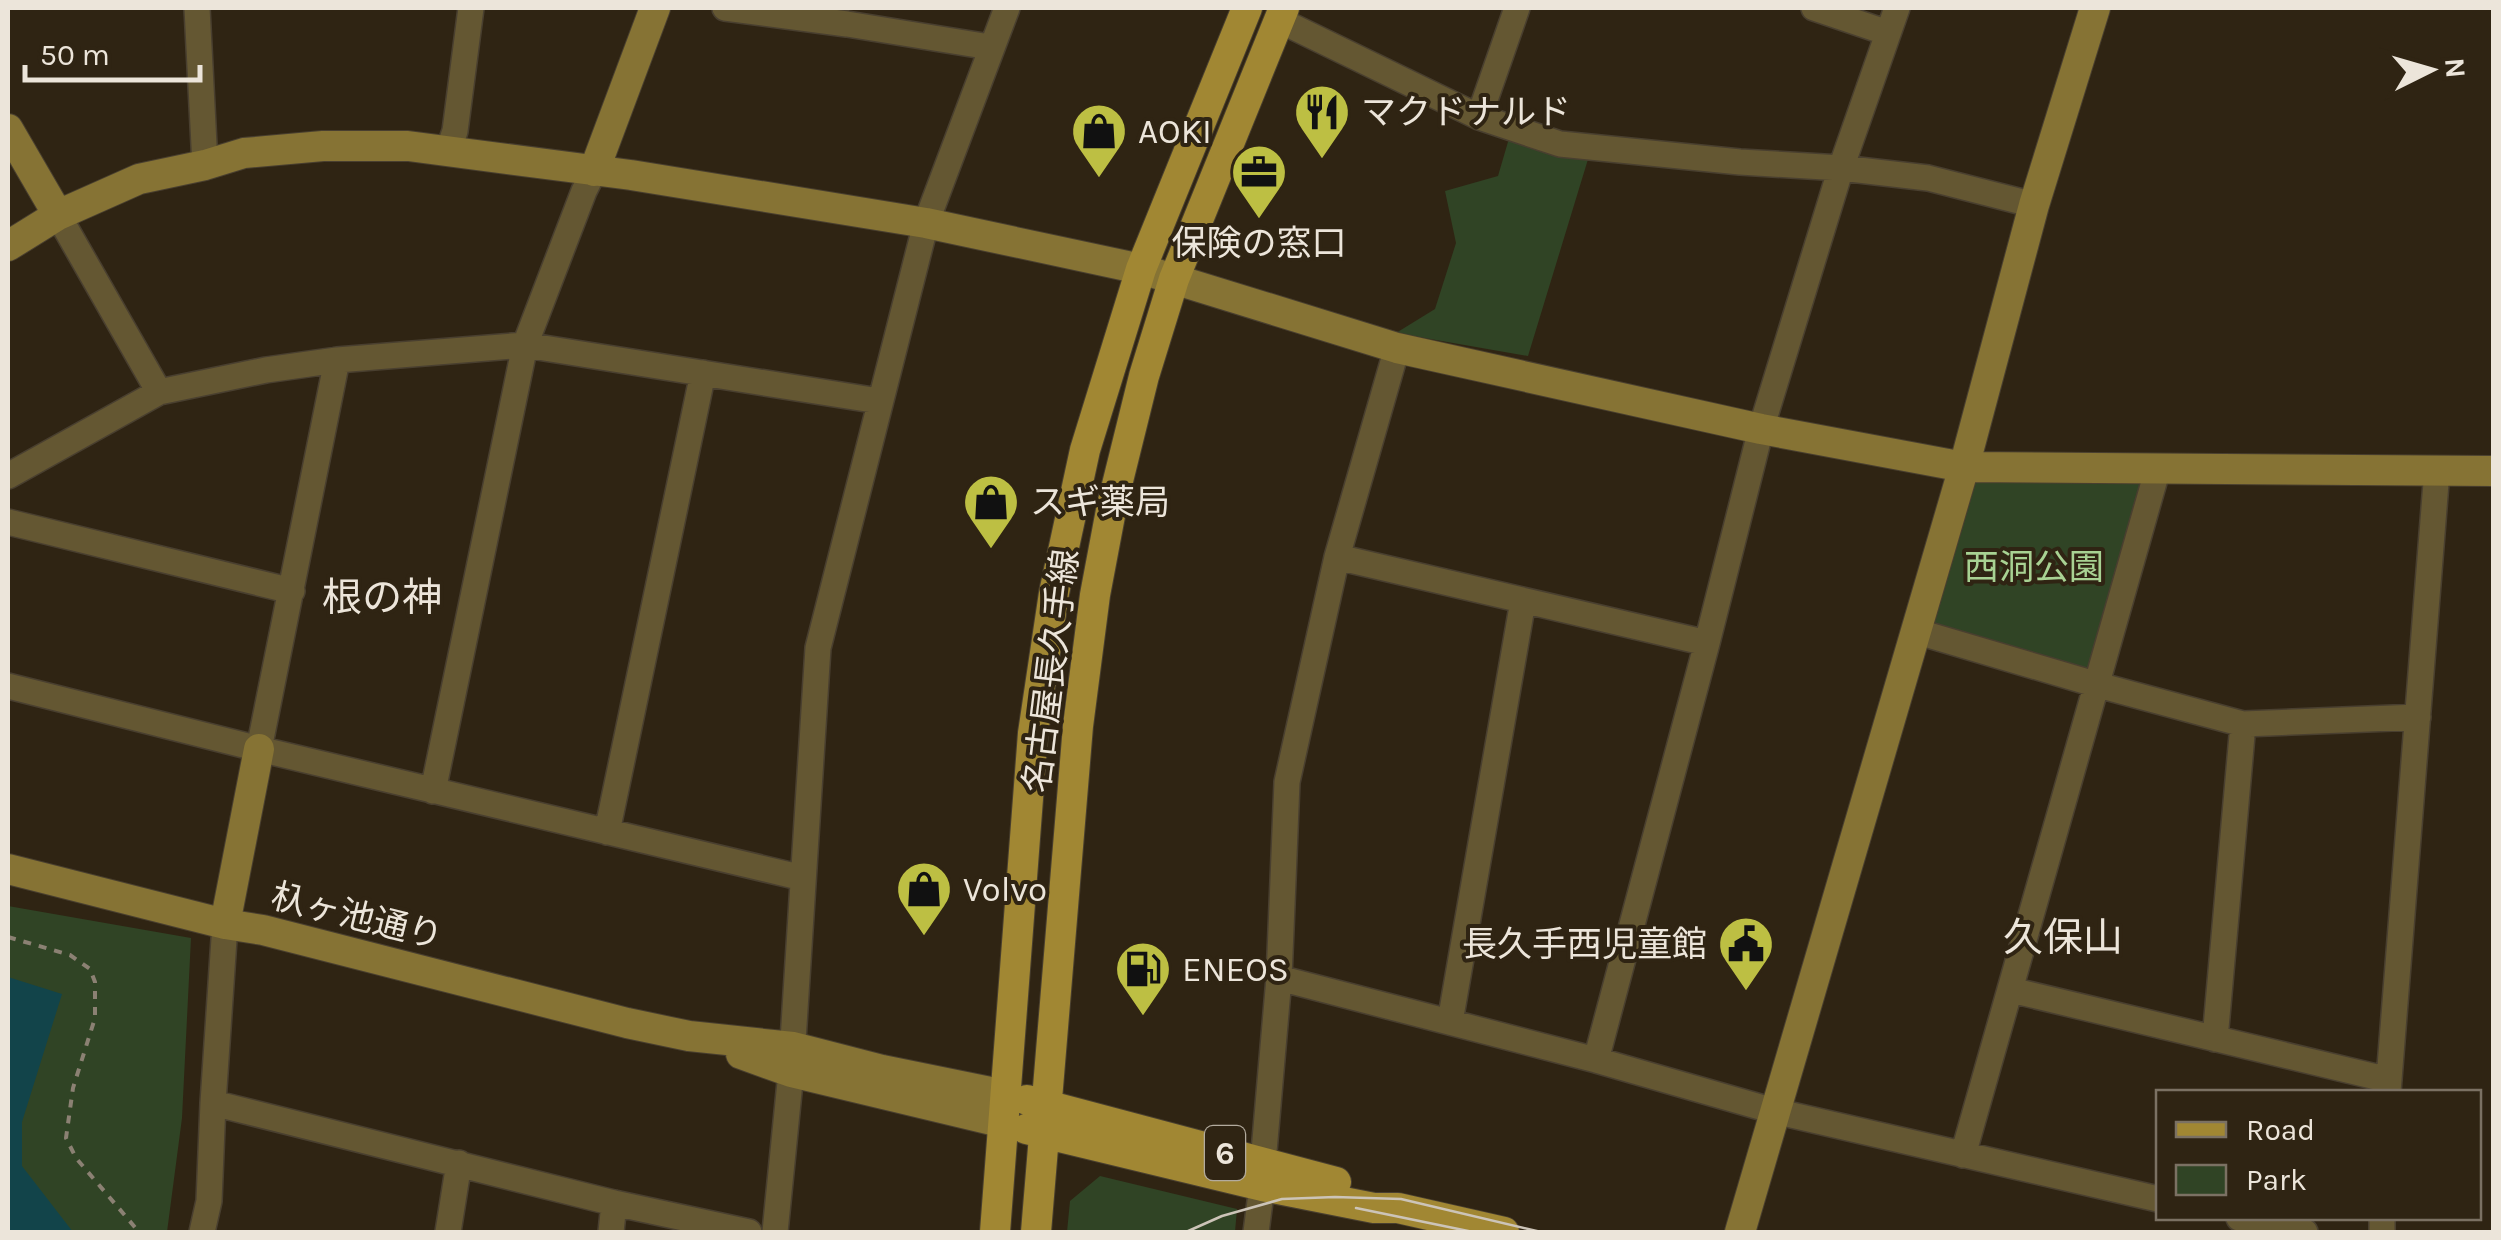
<svg xmlns="http://www.w3.org/2000/svg" width="2501" height="1240" font-family="Karla,'Noto Sans JP',sans-serif">
<style>
.green{fill:#304425}
.water{fill:#12444a}
.lines{fill:none;stroke-linecap:round;stroke-linejoin:round}
.street-casing{stroke:#493f2f;stroke-width:28}
.secondary-casing{stroke:#493f2f;stroke-width:32}
.primary-casing{stroke:#493f2f;stroke-width:32}
.path{stroke:#8b8173;stroke-width:4;stroke-dasharray:8 8;stroke-linecap:butt}
.street{stroke:#645732;stroke-width:25}
.secondary{stroke:#867334;stroke-width:30}
.primary{stroke:#a18733;stroke-width:30}
.tram{stroke:#ccc4b8;stroke-width:2.5}
.labels{text-anchor:middle;stroke-width:8;stroke-linejoin:round;paint-order:stroke}
.shield{fill:#2f2413;stroke:#b3ab9e;stroke-width:2.5}
.shield-label{font-size:32px;font-weight:bold;fill:#ece5da}
.poi-label{font-size:35px;fill:#ece5da;stroke:#2f2413;text-anchor:start}
.park-label{font-size:35px;fill:#a8d293;stroke:#2f2413}
.street-label{font-size:35px;fill:#ece5da;stroke:#2f2413}
.quarter-label{font-size:40px;fill:#ece5da;stroke:#2f2413}
</style>
<rect width="100%" height="100%" fill="#2f2413"/>
<path class="green" d="M1510,135L1589,156L1528,356L1396,333L1435,309L1456,243L1445,191L1498,176Z
M2147,477L2095,674L1924,630L1970,478Z
M8,906L191,938L182,1118L167,1232H8Z
M1100,1176L1237,1209L1235,1232H1067L1070,1201Z"/>
<path class="water" d="M8,977L62,994L22,1122V1166L73,1232H8Z"/>
<g class="lines">
<g class="street-casing">
<path id="street" d="M197,8L205,165
M725,8L847,24L990,47
M1814,8L1888,33
M1279,20L1479,117L1560,144L1740,162L1841,168L1928,178L2034,205
M1479,117L1517,8
M448,151L455,131L471,8
M58,215L159,392
M8,476L159,392L266,370L337,360L525,345L879,401
M8,522L292,591
M1337,557L1707,643
M1915,631L2098,685L2243,724L2418,717
M8,686L259,749L803,878
M259,749L337,360
M433,791L525,345L584,191L594,171
M607,832L703,373
M1279,978L1596,1060L1774,1111L2158,1199
M2011,990L2389,1080
M1450,1022L1523,601
M2215,1039L2243,724
M1596,1060L1707,643L1761,429L1841,168L1897,8
M2388,1092L2437,470
M213,1103L614,1203L749,1232
M1963,1155L2158,468
M1263,1163L1279,978L1287,782L1337,557L1397,348
M2239,1218L2305,1232
M202,1232L209,1201L213,1103L225,924
M448,1232L459,1163
M611,1232L614,1203
M775,1232L791,1072L818,648L926,223L1007,8
M1256,1232L1262,1186
M2382,1232V1218"/>
</g>
<g class="secondary-casing">
<path id="secondary" d="M8,129L58,215
M594,171L655,8
M8,246L58,215L139,179L205,165L244,153L323,146H408L631,175L926,223L1141,269L1397,348L1761,429L1964,467L2494,471
M8,869L225,924L263,930L627,1023L689,1036L793,1047L882,1070L1005,1095
M225,924L259,749
M741,1054L791,1072L1004,1123
M1740,1232L1964,467L2034,205L2095,8"/>
</g>
<g class="primary-casing">
<path id="primary" d="M1027,1100L1336,1182
M1026,1129L1262,1186L1374,1208H1398L1504,1232
M995,1232L1033,733L1054,593L1085,450L1141,269L1247,8
M1036,1232L1078,726L1095,595L1112,505L1144,376L1174,279L1284,8"/>
</g>
<path class="path" d="M8,937L70,955L90,969L95,982V1018L73,1088L66,1138L76,1158L139,1232"/>
<use href="#street" class="street"/>
<use href="#secondary" class="secondary"/>
<use href="#primary" class="primary"/>
<path class="tram" d="M1356,1208L1473,1232
M1186,1232L1222,1216L1282,1199L1335,1197L1401,1199L1541,1232"/>
</g>
<defs>
<g id="restaurant-pin" transform="scale(2.875)"><path d="M0 17L-7.5 6A9.5 9.5 0 1 1 7.5 6Z" fill="#bdbf43" stroke="#2f2413"/><path d="M-5-6h1v4h1v-4h1v4h1v-4h1v5L-1.5 .5V6h-2V.5L-5-1ZM5-6V6H3V1.5H1.5Q1.5-4 5-6Z" fill="#111"/></g>
<g id="shop-pin" transform="scale(2.875)"><path d="M0 17L-7.5 6A9.5 9.5 0 1 1 7.5 6Z" fill="#bdbf43" stroke="#2f2413"/><path d="M-5-2.5h2.3a2.7 3.5 0 0 1 5.4 0H5L5.5 6h-11ZM-1.5-2.5h3a1.5 2.3 0 0 0-3 0Z" fill="#111"/></g>
<g id="office-pin" transform="scale(2.875)"><path d="M0 17L-7.5 6A9.5 9.5 0 1 1 7.5 6Z" fill="#bdbf43" stroke="#2f2413"/><path d="M-6-3h4V-5.5h4V-3h4V5H-6ZM-1-4.5V-3h2v-1.5ZM-6 0V1H6V0Z" fill="#111"/></g>
<g id="civic-pin" transform="scale(2.875)"><path d="M0 17L-7.5 6A9.5 9.5 0 1 1 7.5 6Z" fill="#bdbf43" stroke="#2f2413"/><path d="M-.6-6.5H3V-4.5H.6V-3L4-1V1h2V6H-6V1h2V-1L-.6-3ZM-1.2 2.5V6h2.4V2.5Z" fill="#111"/></g>
<g id="fuel-pin" transform="scale(2.875)"><path d="M0 17L-7.5 6A9.5 9.5 0 1 1 7.5 6Z" fill="#bdbf43" stroke="#2f2413"/><path d="M-5.5-6h7V0h2V4h1.3V-2.5L3-4.5l.8-.8L6-3V5H2.5V1h-1V6h-7ZM-4.2-4.7v3.2H.2V-4.7Z" fill="#111"/></g>
</defs>
<g fill-rule="evenodd">
<use href="#restaurant-pin" x="1322" y="112"/>
<use href="#shop-pin" x="1099" y="131"/>
<use href="#office-pin" x="1259" y="172"/>
<use href="#shop-pin" x="991" y="502"/>
<use href="#shop-pin" x="924" y="889"/>
<use href="#civic-pin" x="1746" y="944"/>
<use href="#fuel-pin" x="1143" y="969"/>
</g>
<g class="labels">
<rect class="shield" x="1205" y="1126" width="40" height="54" rx="8"/>
<g class="shield-label">
<text x="1225" y="1164">6</text>
</g>
<g class="poi-label">
<text x="1361" y="124">マクドナルド</text>
<text x="1138" y="143">AOKI</text>
<text x="1259" y="255" text-anchor="middle">保険の窓口</text>
<text x="1030" y="514">スギ薬局</text>
<text x="963" y="901">Volvo</text>
<text x="1707" y="956" text-anchor="end">長久手西児童館</text>
<text x="1182" y="981">ENEOS</text>
</g>
<g class="park-label">
<text x="2034" y="579">西洞公園</text>
</g>
<g class="street-label">
<text transform="translate(1051 671) rotate(-83)" y="12">名古屋長久手線</text>
<text transform="translate(357 916) rotate(14)" y="12">杁ヶ池通り</text>
</g>
<g class="quarter-label">
<text x="382" y="611">根の神</text>
<text x="2063" y="951">久保山</text>
</g>
</g>
<rect width="2501" height="1240" fill="none" stroke="#ece5da" stroke-width="20"/>
<rect x="2156" y="1090" width="325" height="130" fill="#2f2413" stroke="#7b7163" stroke-width="2.5"/>
<rect x="2176" y="1122" width="50" height="15" fill="#a18733" stroke="#7b7163" stroke-width="2.5"/>
<text x="2246" y="1140" font-size="30" fill="#ece5da">Road</text>
<rect x="2176" y="1165" width="50" height="30" fill="#304425" stroke="#7b7163" stroke-width="2.5"/>
<text x="2246" y="1190" font-size="30" fill="#ece5da">Park</text>
<g transform="translate(2431 70) rotate(85)" stroke="#2f2413" stroke-width="8" paint-order="stroke">
<path d="M0-8L18 38L0 25L-18 38Z" fill="#ece5da"/>
<text y="-15" font-size="28" font-weight="bold" text-anchor="middle" fill="#ece5da">N</text>
</g>
<path d="M25 65v15h175v-15" fill="none" stroke="#ece5da" stroke-width="5"/>
<text x="40" y="65" font-size="30" fill="#ece5da" stroke="#2f2413" stroke-width="8" paint-order="stroke">50 m</text>
</svg>
